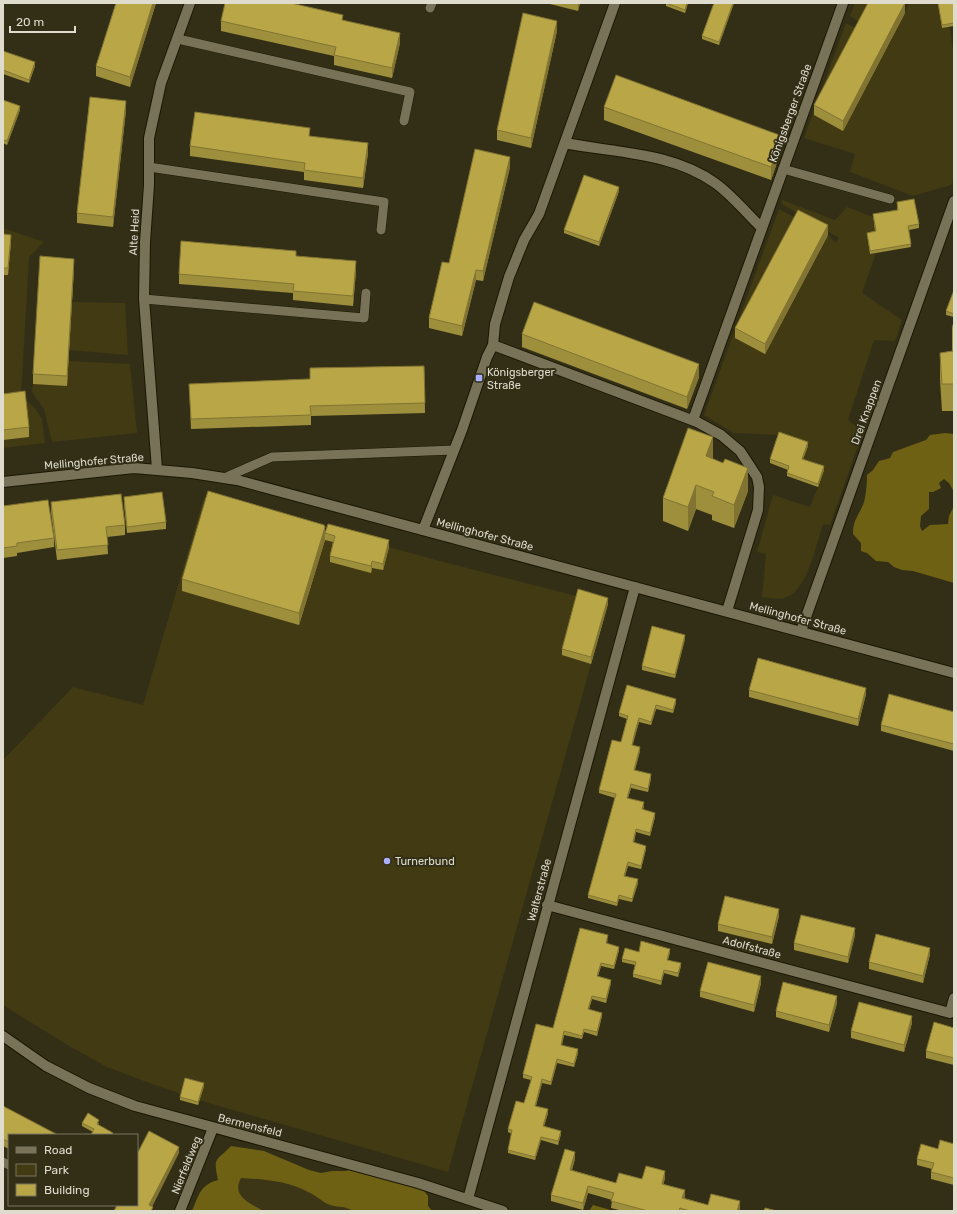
<svg xmlns="http://www.w3.org/2000/svg" width="957" height="1214" font-family="Rubik,sans-serif">
<style>
.built{fill:#3c3616}
.green{fill:#423a13}
.forest{fill:#6e6114}
.lines{fill:none;stroke-linecap:round;stroke-linejoin:round}
.lane-casing{stroke:#1b1702;stroke-width:10}
.street-casing{stroke:#1b1702;stroke-width:12}
.secondary-casing{stroke:#1b1702;stroke-width:12}
.lane{stroke:#777258;stroke-width:9}
.street{stroke:#777258;stroke-width:10}
.secondary{stroke:#777258;stroke-width:10}
.wall{fill:#9e8f3d}
.shaded-wall{fill:#817432}
.building{fill:#b8a647;stroke:#817432}
.poi-dot{fill:#a8b0fc;stroke:#332f17;stroke-width:1.5}
.labels{text-anchor:middle;stroke-width:4;stroke-linejoin:round;paint-order:stroke}
.street-label{font-size:11px;fill:#dfdcce;stroke:#332f17}
.poi-label{font-size:11px;fill:#dfdcce;stroke:#332f17;text-anchor:start}
</style>
<rect width="100%" height="100%" fill="#332f17"/>
<path class="built" d="M235,1161L399,1211H211Z"/>
<path class="green" d="M855,3H886L905,13L909,3H946L954,57V177L951,185L913,196L850,172L855,154L804,138L846,23L859,30L862,24L850,16Z
M782,200L835,220L847,207L873,217L876,234L870,254L876,253L862,293L902,320L895,341L874,340L848,420L863,432L830,525L823,524C816,544 808,587 789,596C781,601 770,598 762,597L766,554L757,552L773,495L810,507L818,487L802,462L808,446L779,435L734,433L704,415L779,209L828,235L836,243L839,238L782,204Z
M3,228L44,242L29,257L21,397L34,407L42,419L45,443L3,448Z
M72,302L125,303L128,355L69,350Z
M68,361L130,364L137,433L52,442L44,409L32,392L33,384Z
M204,497L436,560L608,604L448,1172L212,1104L152,1084L107,1067L64,1043L3,1005V760L73,687L143,705Z"/>
<path class="forest" d="M945,433L954,434V492L949,483L944,479L939,483L941,488L933,492H929V509L921,516L920,526L922,531L930,525L948,524L949,516L954,506V583L913,571L902,570L894,567L888,562L876,561L867,553L861,551V543L853,534C853,521 857,518 862,507C866,501 867,483 867,475L873,470L879,461L890,458L893,452L926,440L930,435Z
M231,1146L264,1151L309,1170L321,1173L332,1171H346L356,1167L386,1168L418,1183L428,1196V1206L432,1211H353C344,1205 338,1208 330,1205C322,1202 316,1195 308,1192C289,1181 263,1179 241,1178C231,1196 250,1203 263,1211H192C199,1195 200,1185 218,1180C213,1156 216,1162 231,1146Z
M593,1205L614,1211H589Z"/>
<g class="lines">
<g class="lane-casing">
<path id="lane" d="M430,8L432,3
M178,39L410,92L404,121
M149,167L384,202L381,230
M783,169L890,199
M144,299L364,318L366,293
M224,478L272,457L454,450
M3,1162L9,1165"/>
</g>
<g class="street-casing">
<path id="street" d="M565,143C615,153 672,152 715,183C732,195 746,213 762,228
M493,345L697,422L721,435L740,451L757,477L759,487L758,510L727,611
M693,420L843,3
M157,469L144,299L145,242L149,185V138L161,83L190,3
M423,530L462,430L487,357L493,345L495,324L509,277L524,240L539,214L615,3
M801,631L954,201
M547,905L950,1013L954,998
M3,1036L46,1066L89,1088L135,1106L418,1183L503,1211
M468,1199L635,587
M180,1211L213,1128"/>
</g>
<g class="secondary-casing">
<path id="secondary" d="M3,482L134,468L192,473L237,480L954,673"/>
</g>
<use href="#lane" class="lane"/>
<use href="#street" class="street"/>
<use href="#secondary" class="secondary"/>
</g>
<path class="wall" d="M156,3L130,87L96,76V66Z
M546,3H580L578,11Z
M666,3H688L685,13L666,6Z
M714,3H734L719,45L702,39V36Z
M938,3H954V26L942,28Z
M905,13L843,131L814,115V105Z
M343,20L400,43L392,78L334,65V56L221,31V21Z
M557,31L531,148L497,140V130Z
M3,51L35,66L29,83L3,74Z
M3,100L20,110L7,145L3,143Z
M604,107L782,148L771,180L604,120Z
M126,110L113,227L77,223V213Z
M310,136L368,153L363,188L304,180V172L190,156V146Z
M510,167L483,281L476,280L462,336L429,328V318L449,263Z
M619,191L599,246L564,233V230Z
M897,202L919,224V228L909,230L911,247L870,254L867,233L875,231L873,214L897,210Z
M3,234L11,241L8,275H3Z
M828,235L765,354L735,338V328Z
M296,256L356,271L353,306L293,300V293L179,284V274Z
M74,268L67,386L33,384V374Z
M954,290V317L946,315V311Z
M954,324V411H942L940,380V353L952,351V326Z
M522,334L699,377L687,409L522,347Z
M424,366L425,413L311,416V425L191,429L189,384L310,379Z
M3,394L29,427V437L3,440Z
M808,446L803,459L824,470L818,487L787,476V473L788,470L770,463V459Z
M713,459L748,491L734,528L712,520V515L696,509L688,531L663,521V498Z
M124,497L166,522V529L127,533L124,504Z
M51,502L125,525V535L107,537L108,554L57,560L51,512Z
M3,506L54,538V547L17,553V556L3,558Z
M325,533L389,547L383,570L372,568L371,573L330,562V556L333,542L325,540L299,625L182,591V579Z
M608,604L591,664L562,655V649Z
M685,639L675,678L642,670V666Z
M627,685L676,703L673,713L656,709L651,725L639,722L635,735L632,745L640,751L635,770L651,778L648,792L631,788L628,798L644,806L643,810L655,817L650,836L636,832L634,843L646,849L641,869L628,866L625,876L638,883L632,902L619,899L617,906L588,898V895L615,798L599,793V790L621,742L627,719L619,716V713Z
M749,690L866,694L858,726L749,697Z
M954,712V751L881,731V725Z
M779,916L772,944L718,931V924Z
M855,935L848,963L794,950V943Z
M608,939L607,943L619,950L614,969L601,966L598,976L611,983L606,1003L592,999L589,1009L602,1016L597,1036L584,1032L582,1039L564,1035L562,1045L578,1053L574,1067L557,1063L551,1085L542,1083L536,1106L548,1113L544,1126L561,1134L558,1145L541,1140L535,1160L508,1153V1150L512,1134L508,1132V1129L524,1103L531,1080L523,1078V1074L553,1028Z
M639,952H670L668,960L681,966L678,977L664,973L661,985L633,977V974L635,965L622,962V959Z
M930,954L923,983L869,969V962Z
M761,983L754,1012L700,997V991Z
M837,1003L829,1032L776,1017V1011Z
M912,1023L904,1052L851,1038V1031Z
M954,1028V1065L926,1058V1051Z
M204,1086L198,1105L180,1100V1097Z
M3,1106L9,1135V1149L3,1146Z
M82,1123H99L98,1125L113,1135L93,1132L82,1126Z
M954,1144V1185L931,1179V1172L932,1169L917,1165V1159L938,1149Z
M575,1159L572,1170L616,1183L642,1179L665,1178L663,1185L685,1197L684,1198L708,1205L740,1208L739,1211H623L611,1208L612,1200L588,1193L583,1210L551,1201V1195Z"/>
<path class="shaded-wall" d="M153,3H156L130,87V77Z
M578,3H580L578,11Z
M687,3H688L685,13V10Z
M733,3H734L719,45V42Z
M905,3V13L843,131V121Z
M557,21V31L531,148V138Z
M400,33V43L392,78V68Z
M35,62V66L29,83V80Z
M126,101V110L113,227V217Z
M20,106V110L7,145V141Z
M782,136V148L771,180V167Z
M368,143V153L363,188V178Z
M510,157V167L483,281V271Z
M619,187V191L599,246V242Z
M828,225V235L765,354V344Z
M11,235V241L8,275V268Z
M74,259V268L67,386V376Z
M356,261V271L353,306V296Z
M476,270V280L462,336V326Z
M699,364V377L687,409V397Z
M713,437V461L706,456Z
M808,442V446L802,462V459Z
M824,466V470L818,487V484Z
M748,468V491L734,528V505Z
M696,485V509L688,531V507Z
M325,527V540L299,625V613Z
M389,540V547L383,570V564Z
M372,561V568L371,573V566Z
M608,598V604L591,664V657Z
M685,635V639L675,678V675Z
M866,688V694L858,726V719Z
M676,699V703L673,713V710Z
M656,705V709L651,725V722Z
M639,718V722L632,748V745Z
M640,747V751L634,773V770Z
M651,774V778L648,792V789Z
M631,784V788L627,801V798Z
M655,813V817L650,836V833Z
M636,829V832L633,846V842Z
M646,846V849L641,869V866Z
M628,862V866L624,879V876Z
M638,879V883L632,902V899Z
M619,895V899L617,906V903Z
M779,909V916L772,944V937Z
M855,928V935L848,963V957Z
M619,947V950L614,969V966Z
M930,948V954L923,983V976Z
M670,949V952L667,963V960Z
M601,963V966L597,979V976Z
M681,963V966L678,977V973Z
M664,970V973L661,985V981Z
M761,976V983L754,1012V1005Z
M611,980V983L606,1003V999Z
M592,996V999L588,1012V1009Z
M837,996V1003L829,1032V1025Z
M602,1013V1016L597,1036V1032Z
M912,1016V1023L904,1052V1045Z
M564,1031V1035L561,1048V1045Z
M578,1049V1053L574,1067V1064Z
M557,1059V1063L551,1085V1082Z
M542,1079V1083L535,1109V1106Z
M204,1083V1086L198,1105V1102Z
M548,1109V1113L543,1130V1126Z
M561,1131V1134L558,1145V1141Z
M541,1137V1140L535,1160V1157Z
M179,1147V1153L150,1211L149,1205Z
M575,1152V1159L570,1176V1170Z
M665,1171V1178L662,1191V1184Z
M588,1186V1193L583,1210V1203Z
M685,1190V1197L682,1205V1198Z
M740,1201V1208L739,1211H737Z"/>
<path class="building" d="M116,3H153L130,77L96,66Z
M225,3H291L343,15L342,20L400,33L392,68L334,55L336,47L221,21Z
M666,3H687L685,10Z
M714,3H733L719,42L702,36Z
M868,3H905L843,121L814,105Z
M938,3H954V23L942,25Z
M523,13L557,21L531,138L497,130Z
M3,51L35,62L29,80L3,70Z
M616,75L782,136L771,167L604,107Z
M90,97L126,101L113,217L77,213Z
M3,100L20,106L7,141L3,140Z
M195,112L310,128L309,136L368,143L363,178L304,170L305,163L190,146Z
M475,149L510,157L483,271L476,270L462,326L429,318L442,262L449,263Z
M584,175L619,187L599,242L564,230Z
M914,199L919,224L908,226L911,244L870,251L867,233L876,231L873,214L898,210L897,202Z
M798,210L828,225L765,344L735,328Z
M3,234L11,235L8,268H3Z
M181,241L296,251V256L356,261L353,296L293,291L294,284L179,274Z
M40,256L74,259L67,376L33,374Z
M954,290V314L946,311Z
M534,302L699,364L687,397L522,334Z
M954,324V329L952,326Z
M954,347V384H942L940,353L953,351Z
M424,366L425,403L310,406L311,415L191,419L189,384L310,379V368Z
M25,391L29,427L3,430V394Z
M688,428L713,437L706,456L723,463L725,459L748,468L734,505L712,496L714,492L696,485L688,507L663,498Z
M779,432L808,442L802,459L824,466L818,484L787,473L789,466L770,459Z
M208,491L324,525L325,527L299,613L182,579Z
M162,492L166,522L127,527L124,497Z
M121,494L125,525L106,527L108,545L57,550L51,502Z
M48,500L54,538L17,543V546L3,548V506Z
M328,524L389,540L383,564L372,561L371,566L330,556L335,536L325,533Z
M578,589L608,598L591,657L562,649Z
M652,626L685,635L675,675L642,666Z
M758,658L866,688L858,719L749,690Z
M627,685L676,699L673,710L656,705L651,722L639,718L635,732L632,745L640,747L634,770L651,774L648,789L631,784L627,798L644,802L642,809L655,813L650,833L636,829L633,842L646,846L641,866L628,862L624,876L638,879L632,899L619,895L617,903L588,895L616,794L599,790L612,740L621,742L628,716L619,713Z
M889,694L954,712V744L881,725Z
M725,896L779,909L772,937L718,924Z
M801,915L855,928L848,957L794,943Z
M580,928L608,935L606,943L619,947L614,966L601,963L597,976L611,980L606,999L592,996L588,1009L602,1013L597,1032L584,1029L582,1036L564,1031L561,1045L578,1049L574,1064L557,1059L551,1082L542,1079L535,1106L548,1109L543,1126L561,1131L558,1141L541,1137L535,1157L508,1150L512,1130L508,1129L516,1101L524,1103L532,1077L523,1074L536,1024L553,1028Z
M876,934L930,948L923,976L869,962Z
M641,941L670,949L667,960L681,963L678,973L664,970L661,981L633,974L636,962L622,959L625,948L639,952Z
M708,962L761,976L754,1005L700,991Z
M783,982L837,996L829,1025L776,1011Z
M859,1002L912,1016L904,1045L851,1031Z
M934,1022L954,1028V1058L926,1051Z
M185,1078L204,1083L198,1102L180,1097Z
M3,1106L58,1135H9V1142L3,1139Z
M88,1113L99,1120L97,1124L113,1133L112,1135H91L94,1129L82,1123Z
M149,1131L179,1147L149,1205L153,1207L151,1211H114L117,1205H137V1154Z
M940,1140L954,1144V1178L931,1172L934,1163L917,1159L921,1144L938,1149Z
M565,1149L575,1152L570,1170L616,1183L619,1173L642,1179L646,1166L665,1171L662,1184L685,1190L682,1198L708,1205L711,1194L740,1201L737,1211H690L680,1208L679,1211H648L611,1201L614,1193L588,1186L583,1203L551,1195Z
M765,1208L777,1211H764Z"/>
<g class="poi-dot">
<rect x="475" y="374" width="8" height="8" rx="2"/>
<circle cx="387" cy="861" r="4"/>
</g>
<g class="labels">
<g class="street-label">
<text transform="translate(790 113) rotate(-70)" y="4">Königsberger Straße</text>
<text transform="translate(134 232) rotate(-87)" y="4">Alte Heid</text>
<text transform="translate(866 412) rotate(-70)" y="4">Drei Knappen</text>
<text transform="translate(94 461) rotate(-5)" y="4">Mellinghofer Straße</text>
<text transform="translate(485 534) rotate(15)" y="4">Mellinghofer Straße</text>
<text transform="translate(798 618) rotate(15)" y="4">Mellinghofer Straße</text>
<text transform="translate(539 890) rotate(-75)" y="4">Walterstraße</text>
<text transform="translate(752 947) rotate(15)" y="4">Adolfstraße</text>
<text transform="translate(250 1125) rotate(14)" y="4">Bermensfeld</text>
<text transform="translate(186 1165) rotate(-68)" y="4">Nierfeldweg</text>
</g>
<g class="poi-label">
<text x="487" y="376">Königsberger<tspan x="487" dy="13">Straße</tspan></text>
<text x="395" y="865">Turnerbund</text>
</g>
</g>
<rect width="957" height="1214" fill="none" stroke="#dfdcce" stroke-width="8"/>
<rect x="8" y="1134" width="130" height="72" fill="#332f17" stroke="#787460"/>
<rect x="16" y="1147" width="20" height="6" fill="#777258" stroke="#787460"/>
<text x="44" y="1154" font-size="12" fill="#dfdcce">Road</text>
<rect x="16" y="1164" width="20" height="12" fill="#423a13" stroke="#787460"/>
<text x="44" y="1174" font-size="12" fill="#dfdcce">Park</text>
<rect x="16" y="1184" width="20" height="12" fill="#b8a647" stroke="#787460"/>
<text x="44" y="1194" font-size="12" fill="#dfdcce">Building</text>
<path d="M10 26v6h65v-6" fill="none" stroke="#dfdcce" stroke-width="2"/>
<text x="16" y="26" font-size="12" fill="#dfdcce" stroke="#332f17" stroke-width="3" paint-order="stroke">20 m</text>
</svg>
